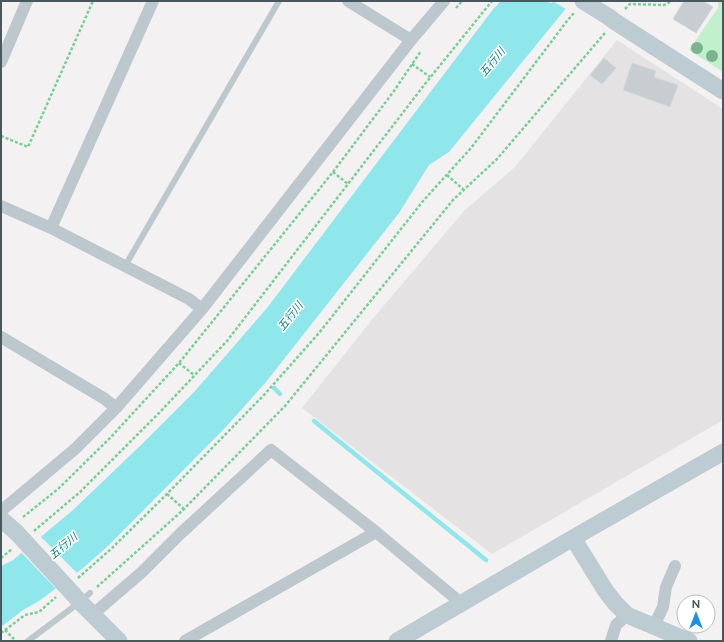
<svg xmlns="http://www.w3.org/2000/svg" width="724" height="642" font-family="Raleway,'Noto Sans JP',sans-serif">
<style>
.education{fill:#e5e2e4}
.green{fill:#c1f0cc}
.water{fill:#8fe7ec}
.pier{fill:#f4f1f2}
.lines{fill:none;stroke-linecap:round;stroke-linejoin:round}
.stream{stroke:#8fe7ec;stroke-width:4.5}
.building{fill:#c8cdd1;stroke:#d5d8dc}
.path{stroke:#79ce97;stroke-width:2.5;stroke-dasharray:3 2;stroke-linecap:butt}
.lane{stroke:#bdc8ce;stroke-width:6}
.street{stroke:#bdc8ce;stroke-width:12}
.secondary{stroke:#bdcbd2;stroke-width:17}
.secondary-bridge{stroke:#bdcbd2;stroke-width:17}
.tree{fill:#7bb48e}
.labels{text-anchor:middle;stroke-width:3;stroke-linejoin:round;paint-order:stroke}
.water-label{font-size:11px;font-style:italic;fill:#0e7f87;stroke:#fff}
</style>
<rect width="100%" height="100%" fill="#f4f1f2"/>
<path class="education" d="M617,40L723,109V420L492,554L302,408L370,322L464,211L515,167Z"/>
<path class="green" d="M718,1H723V72L689,50L718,8Z"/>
<path class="water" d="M501,1H572L449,152L429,165L399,213L266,382L226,427L107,547L82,569L39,601L23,610L1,627V566L13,560L73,510L142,444L195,391L267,308L494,8Z"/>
<path class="pier" d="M547,1H574L568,10L554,2L550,3Z
M39,535L78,574L57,590L20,551Z"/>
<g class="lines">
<path class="stream" d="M274,388L280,394
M314,421L486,560"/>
</g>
<path class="building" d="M684,1H703L713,7L696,33L673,19Z
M604,58L616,68L602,84L590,75Z
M632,63L656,71L654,77L678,85L670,107L623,90Z"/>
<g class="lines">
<path class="path" d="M456,8L462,1
M625,9L630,4L664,5L672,1
M412,64L430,77
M1,136L28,147L93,1
M333,172L348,184
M447,175L464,190
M179,363L194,375
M167,494L184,509
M23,517L58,489L110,438L179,363L333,172L394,91L421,51
M34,531L80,492L160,412L227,341L425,84L492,1
M1,558L12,549
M78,578L111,549L164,497L264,395L319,333L423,201L471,148L567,21L574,13
M97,587L182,511L285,406L453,200L497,159L605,33
M5,630L16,641
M1,633L25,615L39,612L56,597"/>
<path class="lane" d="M125,266L279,1
M28,641L80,602L90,593"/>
<path class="street" d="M348,1L411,40
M1,62L27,1
M1,206L51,228L189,299L202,309
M51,228L153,1
M1,337L105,399L116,408
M1,511L75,449L116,408L202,309L411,40L444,1
M92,615L142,572L180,534L271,450L376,532L461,603
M654,626L663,607L666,587L675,566
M185,641L376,532
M611,641L616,625L627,615"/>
<path class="secondary" d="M609,17L614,21L723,91
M1,519L16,532
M573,538L605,590L615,603L627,615L689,641
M73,594L80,602L119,641
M397,641L573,538L723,452"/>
<path class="secondary-bridge" d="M583,1L609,17
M16,532L73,594"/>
</g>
<g class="tree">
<circle cx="697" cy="48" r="6"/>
<circle cx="712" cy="56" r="6"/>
</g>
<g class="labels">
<g class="water-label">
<text transform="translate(492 62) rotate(-50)" y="4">五行川</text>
<text transform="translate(290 316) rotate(-52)" y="4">五行川</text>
<text transform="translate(63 546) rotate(-40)" y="4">五行川</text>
</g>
</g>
<rect width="724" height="642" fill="none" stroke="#49585f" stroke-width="4"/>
<g transform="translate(696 614)"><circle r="19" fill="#ffffff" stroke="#b6bcbf"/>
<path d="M0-3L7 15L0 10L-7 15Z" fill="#1a91e5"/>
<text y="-6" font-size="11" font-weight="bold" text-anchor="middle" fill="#49585f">N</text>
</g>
</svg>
